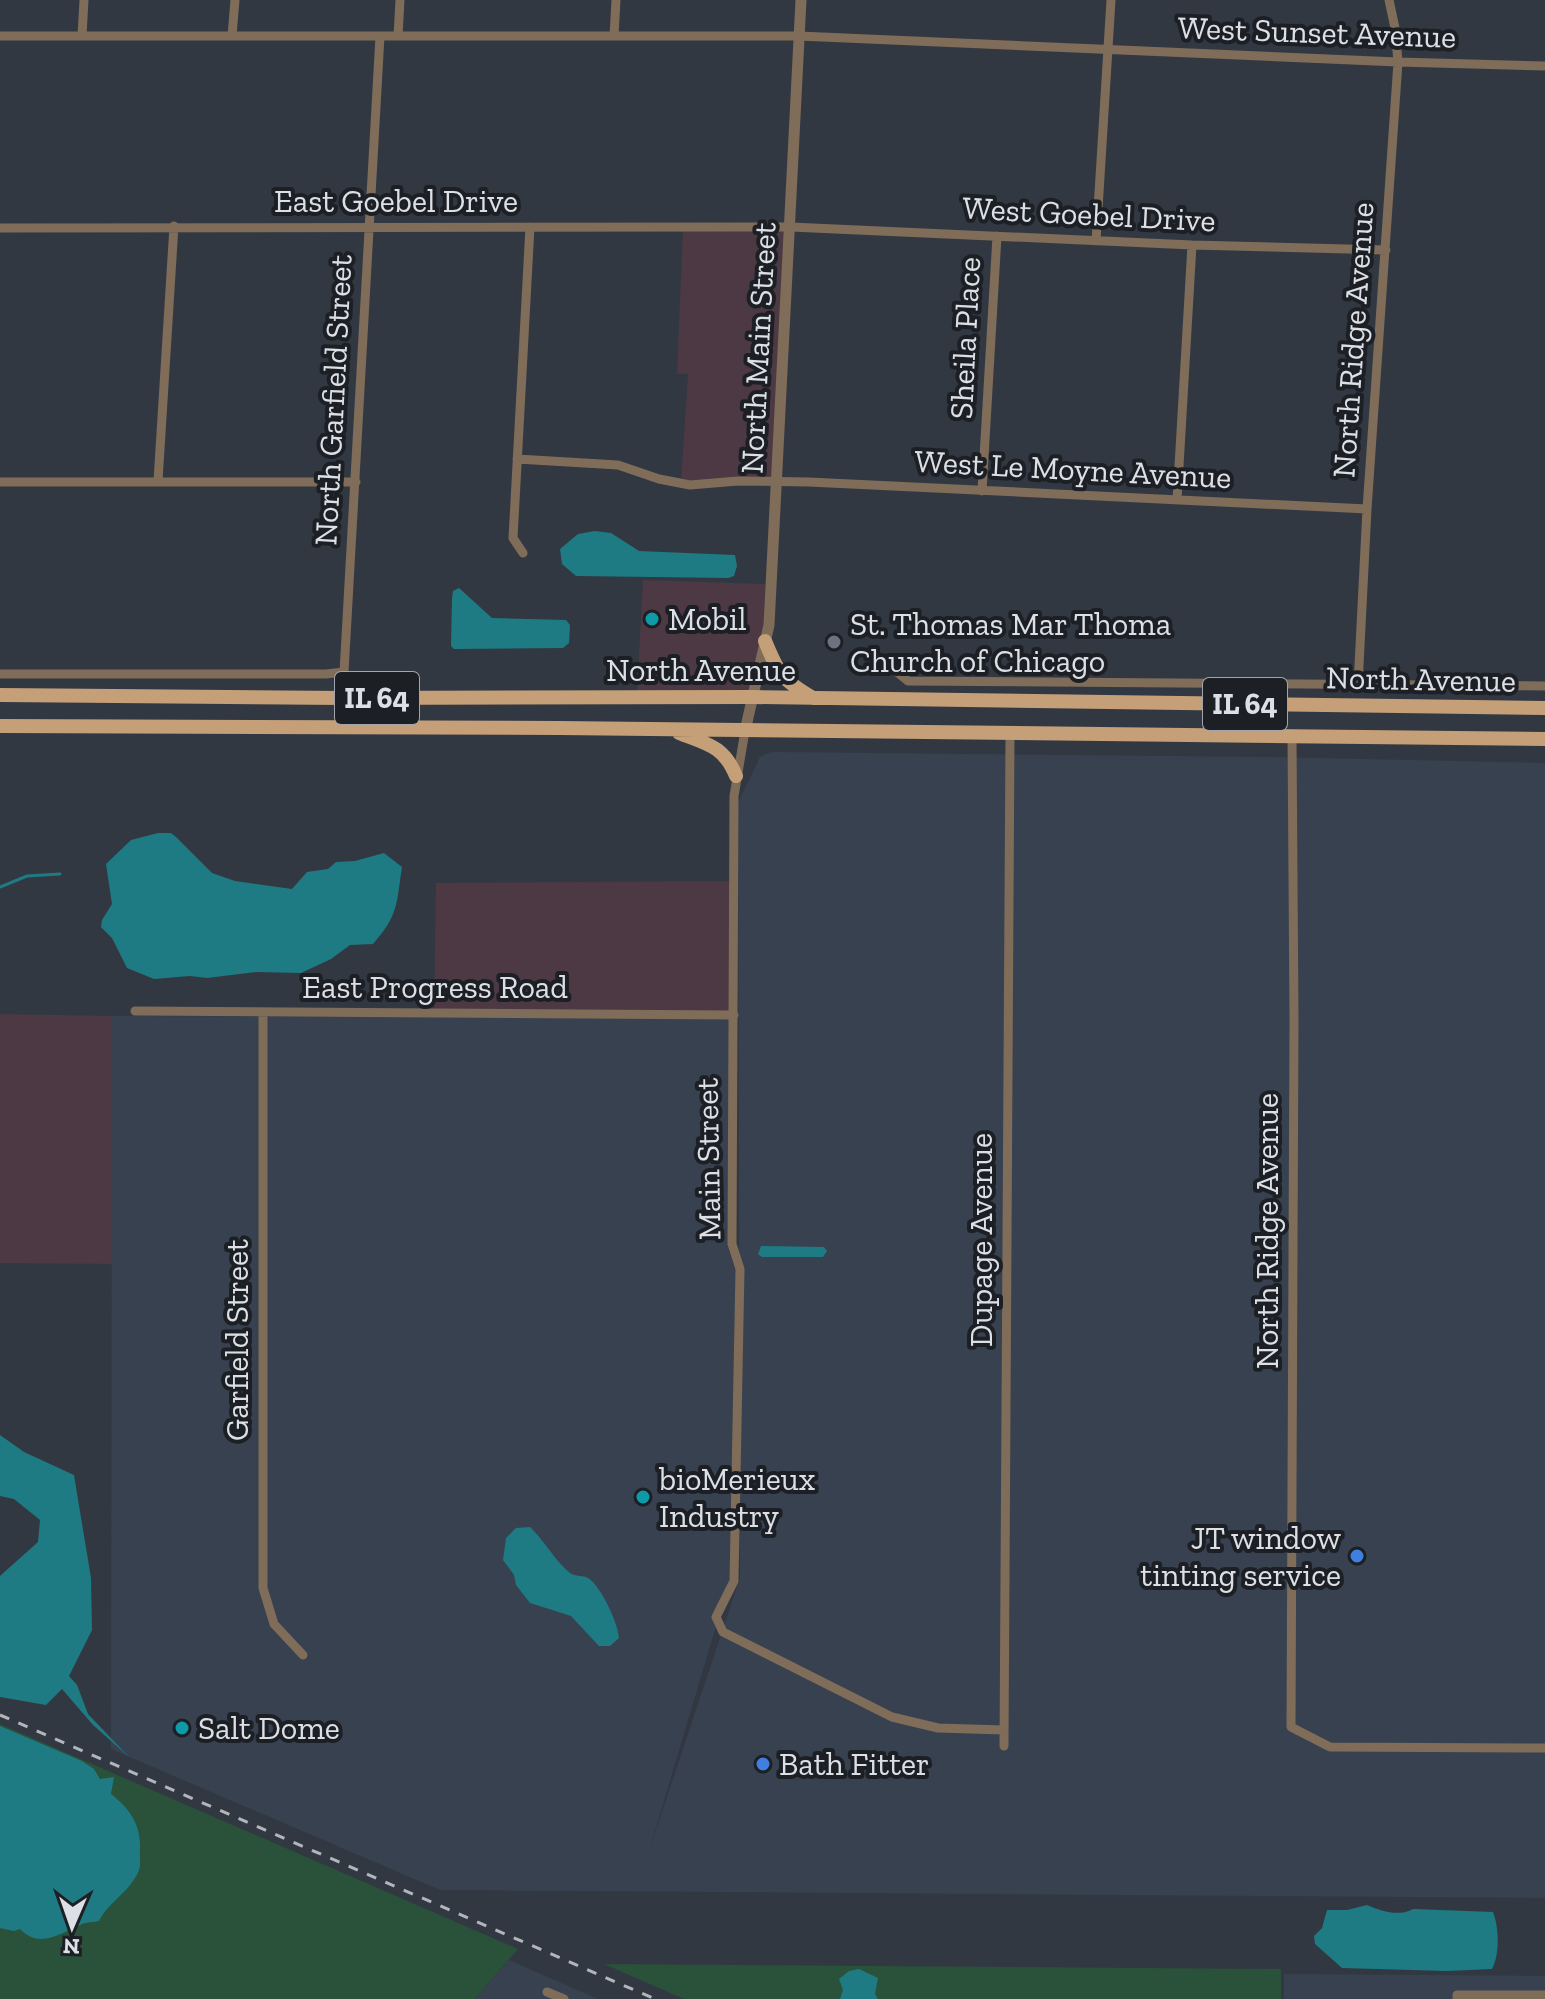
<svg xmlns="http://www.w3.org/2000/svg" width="1545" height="1999" font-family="'Zilla Slab',serif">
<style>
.commercial{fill:#4c3943}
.built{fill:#374150}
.green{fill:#2a5139}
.water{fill:#1f7b83}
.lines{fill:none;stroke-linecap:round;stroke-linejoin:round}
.stream{stroke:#1f7b83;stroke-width:3}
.minor{stroke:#7f6c59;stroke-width:9}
.tertiary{stroke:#7f6c59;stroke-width:11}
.primary{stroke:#c59f77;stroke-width:14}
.rail{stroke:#b1b5bc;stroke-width:3;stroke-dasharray:10 10;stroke-linecap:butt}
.culture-dot{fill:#0f9aa8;stroke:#1c1f24;stroke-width:3}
.worship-dot{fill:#6b7280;stroke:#1c1f24;stroke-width:3}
.shop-dot{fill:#3f7fe0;stroke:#1c1f24;stroke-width:3}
.labels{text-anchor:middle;stroke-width:8;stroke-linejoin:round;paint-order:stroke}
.shield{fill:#1c1f24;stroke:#a2a6ac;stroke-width:2}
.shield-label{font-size:30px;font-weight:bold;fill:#dce0e6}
.street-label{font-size:32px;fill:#dce0e6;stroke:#1c1f24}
.poi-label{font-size:32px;fill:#dce0e6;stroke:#1c1f24;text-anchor:start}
</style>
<rect width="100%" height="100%" fill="#323842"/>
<path class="commercial" d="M683,229H788L772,478L681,481L688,374H677Z
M643,580L765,584L764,624L749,693L637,694Z
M731,881L732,1012L434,1010L436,883Z
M0,1014L112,1016V1264L0,1263Z"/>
<path class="built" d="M771,752L1272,757L1545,763V1898L440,1890L111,1749L112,1016L730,1018L728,1247L737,1273L730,1579L650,1848L740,1578L738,803L760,757Z
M509,1960L598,1999H475Z
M1284,1974L1545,1976V1999H1284Z"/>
<path class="green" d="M0,1724L518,1949L475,1999H0Z
M604,1964L1281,1969V1999H684Z"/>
<path class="water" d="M595,531L611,533L639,551L735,555L737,566L734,576L728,578L576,576L562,564L560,549L578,534Z
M459,588L492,618L566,620L570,625L569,643L563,648L454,649L451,646L452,599L453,591Z
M158,833H171L176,837L212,873L235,881L292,889L307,872L328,869L336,862L355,861L384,853L402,867C396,905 399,914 373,944L350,945L331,959L301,973L257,972L207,978L190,976L154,979L127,968L112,938L101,927L102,920L112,904L106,864L131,840Z
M761,1246L824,1247L827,1251L823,1257H762L758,1254Z
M0,1435L24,1452L74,1475L91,1578L92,1630L69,1676L77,1685L88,1714L129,1757L93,1725L62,1689L46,1705L0,1697V1576L38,1542L40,1520L14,1499L0,1496Z
M516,1528L530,1527L533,1530C545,1542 557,1563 570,1573C576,1577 583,1575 588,1578C601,1586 618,1623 619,1638L610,1646H599L571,1616L530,1603L516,1585L514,1575L503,1560L506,1538Z
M0,1726L82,1761L94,1769L100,1779L114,1777L111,1794C129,1808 141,1824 140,1848C139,1861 143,1866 135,1878C125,1895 107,1904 99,1921C94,1922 85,1922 80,1925C60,1934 39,1949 20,1929L14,1931L0,1928Z
M1367,1905C1381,1911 1399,1917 1413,1909L1493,1912C1499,1927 1500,1954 1492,1969L1447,1971L1342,1968L1315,1944L1314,1936L1322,1928L1327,1910H1347Z
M859,1969L878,1978L875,1994L878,1999H840L843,1990L839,1979L849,1971Z"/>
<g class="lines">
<path class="stream" d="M0,887L27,876L60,874"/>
<path class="minor" d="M0,36H799L1398,62L1545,66
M82,36L84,0
M232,36L235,0
M398,36L400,0
M614,36L616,0
M0,228L791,227L1192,245L1386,250
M1096,241L1111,0
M517,459L618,465L659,479L690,485L738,481L809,482L1367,509
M158,481L174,226
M0,482H356
M982,491L997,236
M1177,500L1192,245
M523,553L513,538L530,227
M892,668L908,681L1545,686
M0,674H326L344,672L380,36
M1358,685L1367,509L1398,62L1395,28L1389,0
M745,731L734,796L732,1244L740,1269L734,1581L716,1617L723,1632L892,1717L938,1728L1004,1730
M1292,735L1294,1020L1291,1727L1330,1747L1545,1748
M135,1011L734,1015
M263,1012V1588L274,1624L303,1655
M1004,1746L1010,734
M547,1992L564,1999
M1457,1999V1995H1545"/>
<path class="tertiary" d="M745,731L769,625L801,0"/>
<path class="primary" d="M765,641C779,675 781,679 813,698
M0,695L344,698L753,697L1545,708
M0,726L559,728L1545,739
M679,733C707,744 724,746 736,776"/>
<path class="rail" d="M0,1715L655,1999"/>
</g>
<g class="culture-dot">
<circle cx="652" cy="619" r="8"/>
<circle cx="643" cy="1497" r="8"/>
<circle cx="182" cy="1728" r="8"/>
</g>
<circle class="worship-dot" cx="834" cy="642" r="8"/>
<g class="shop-dot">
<circle cx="1357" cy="1556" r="8"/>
<circle cx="763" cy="1764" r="8"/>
</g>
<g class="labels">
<g class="shield">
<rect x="335" y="672" width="84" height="52" rx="6"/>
<rect x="1203" y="678" width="84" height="52" rx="6"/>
</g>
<g class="shield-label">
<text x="377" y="708">IL 64</text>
<text x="1245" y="714">IL 64</text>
</g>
<g class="street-label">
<text transform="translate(1317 32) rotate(2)" y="11">West Sunset Avenue</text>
<text x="396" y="212">East Goebel Drive</text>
<text transform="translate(1089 214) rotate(3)" y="11">West Goebel Drive</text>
<text transform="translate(965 338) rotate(-87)" y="11">Sheila Place</text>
<text transform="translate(1353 340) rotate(-86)" y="11">North Ridge Avenue</text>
<text transform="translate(758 348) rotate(-87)" y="11">North Main Street</text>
<text transform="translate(333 400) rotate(-87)" y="11">North Garfield Street</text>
<text transform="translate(1073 469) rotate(3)" y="11">West Le Moyne Avenue</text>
<text x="701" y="681">North Avenue</text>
<text transform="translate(1421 679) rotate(1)" y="11">North Avenue</text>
<text x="435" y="998">East Progress Road</text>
<text transform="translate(708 1159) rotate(-91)" y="11">Main Street</text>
<text transform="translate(1267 1231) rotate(-90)" y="11">North Ridge Avenue</text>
<text transform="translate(981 1240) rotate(-90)" y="11">Dupage Avenue</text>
<text transform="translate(237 1340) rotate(-90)" y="11">Garfield Street</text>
</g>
<g class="poi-label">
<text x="668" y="630">Mobil</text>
<text x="850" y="635">St. Thomas Mar Thoma<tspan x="850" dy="37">Church of Chicago</tspan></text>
<text x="659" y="1490">bioMerieux<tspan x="659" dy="37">Industry</tspan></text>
<text x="1341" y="1549" text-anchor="end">JT window<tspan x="1341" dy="37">tinting service</tspan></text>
<text x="198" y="1739">Salt Dome</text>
<text x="779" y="1775">Bath Fitter</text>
</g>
</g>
<g transform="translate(72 1927) rotate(182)" stroke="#1c1f24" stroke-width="6" paint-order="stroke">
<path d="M0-6L14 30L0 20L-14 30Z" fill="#dce0e6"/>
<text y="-12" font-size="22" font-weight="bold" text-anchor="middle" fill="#dce0e6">N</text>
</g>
</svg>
